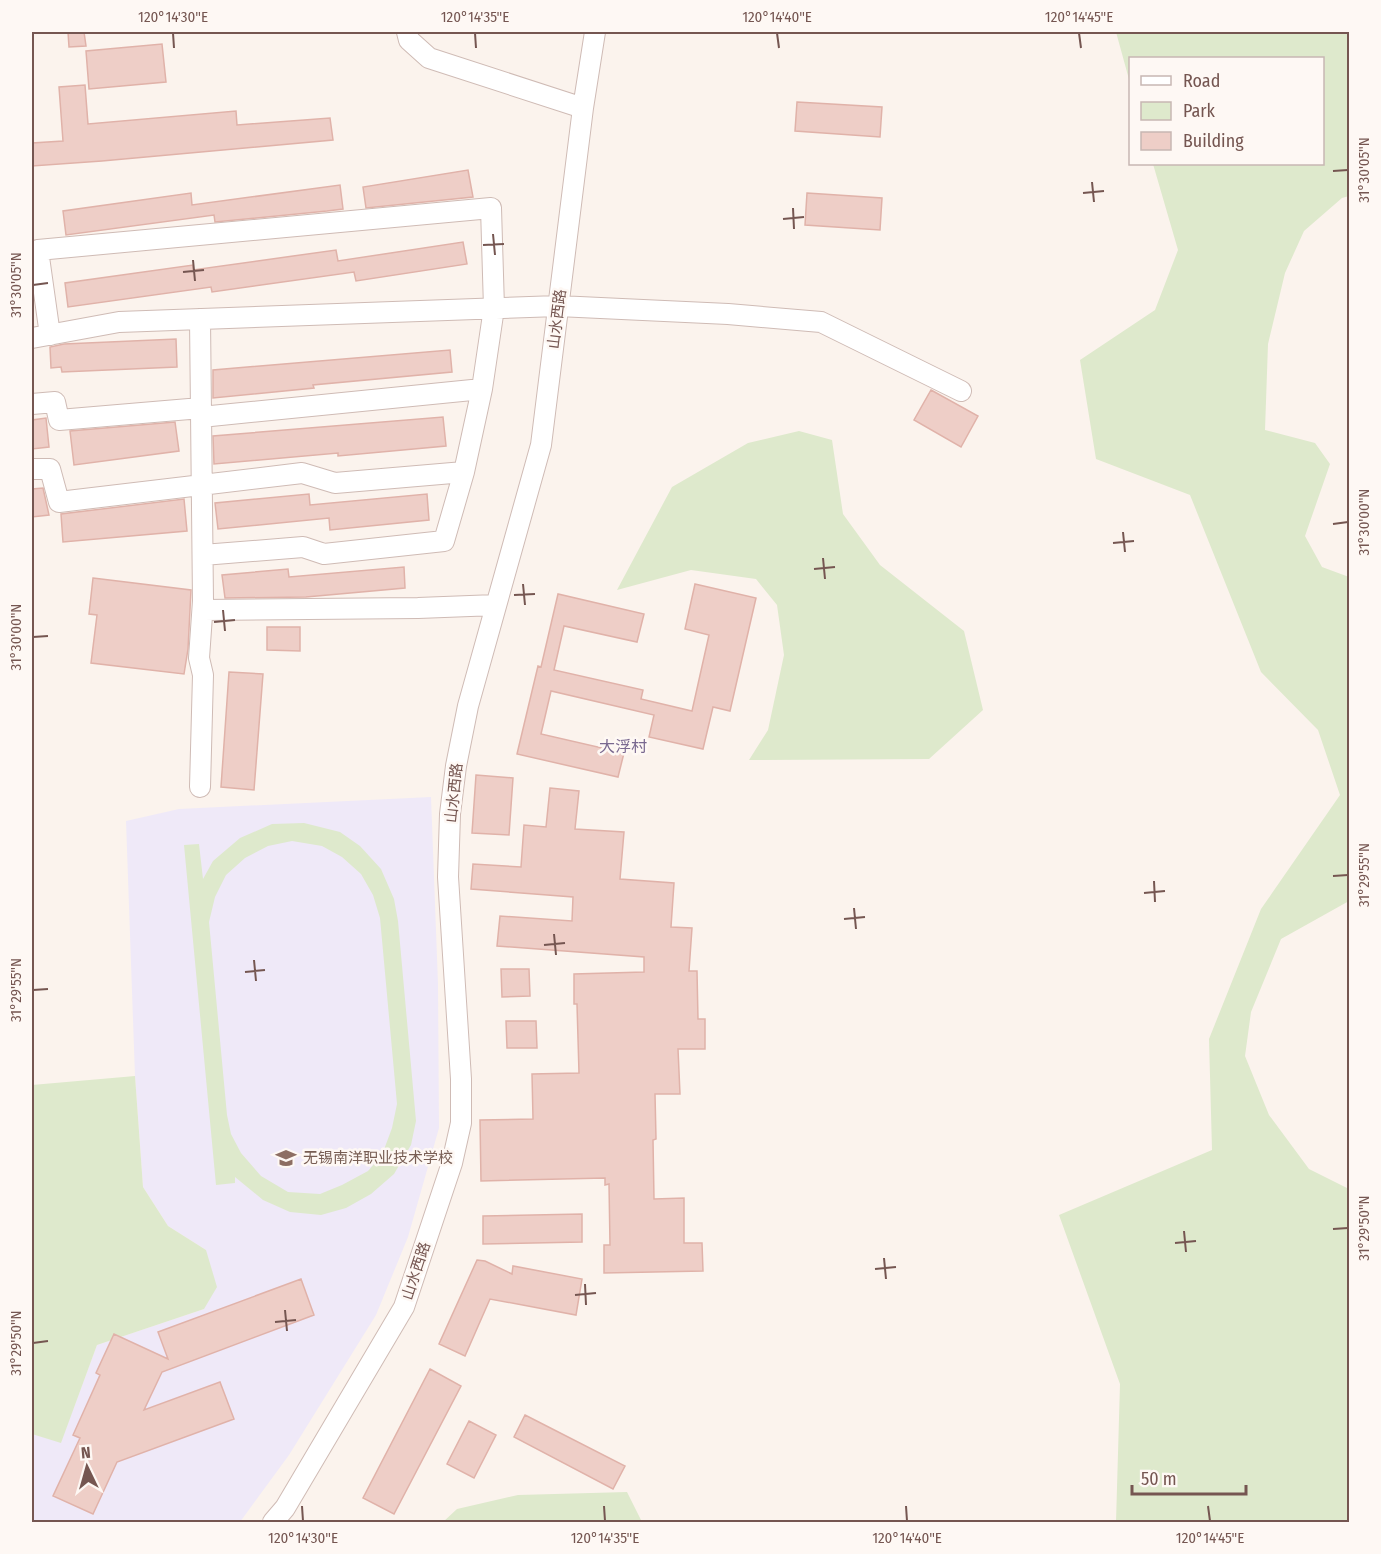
<svg xmlns="http://www.w3.org/2000/svg" width="1381" height="1554" font-family="'Fira Sans Condensed','Noto Sans SC',sans-serif">
<style>
.education{fill:#efe9f8}
.green{fill:#dee9cc;fill-rule:evenodd}
.building{fill:#eecec7;stroke:#e0b2a9;stroke-width:1.5}
.lines{fill:none;stroke-linecap:round;stroke-linejoin:round}
.minor-casing{stroke:#cfbbb5;stroke-width:22}
.minor{stroke:#fff;stroke-width:20}
.ticks{fill:none;stroke:#755651;stroke-width:2}
.labels{text-anchor:middle;stroke-width:5;stroke-linejoin:round;paint-order:stroke}
.street-label{font-size:15px;fill:#755651;stroke:#fef8f4}
.education-label{font-size:15px;fill:#785e54;stroke:#fef8f4;text-anchor:start}
.neighbourhood-label{font-size:16px;fill:#7a6990;stroke:#fef8f4}
.neatline{fill:none;stroke:#755651;stroke-width:2}
.ticks-label{font-size:15px;text-anchor:middle;fill:#755651}
</style>
<rect width="100%" height="100%" fill="#fbf3ed"/>
<path class="education" d="M431,797L438,984L439,1128L408,1237L376,1315L289,1455L240,1522H32V1434L61,1442L97,1345L204,1309L206,1250L168,1226L143,1187L135,1076L126,821L179,809Z"/>
<path class="green" d="M1116,32H1349V196L1342,198L1304,231L1285,273L1268,344L1265,430L1315,443L1330,464L1305,536L1322,567L1349,577V901L1281,939L1251,1012L1245,1056L1269,1115L1309,1169L1349,1189V1522H1116L1120,1384L1059,1215L1212,1150L1209,1039L1261,909L1340,795L1318,730L1261,672L1190,495L1096,459L1080,360L1155,310L1178,250L1153,164H1322V58H1130V83Z
M799,431L832,440L843,514L880,565L964,631L983,710L929,759L749,760L768,730L784,655L777,605L756,579L691,570L617,590L672,487L748,443Z
M304,823L340,832L360,846L381,869L394,899L398,921L416,1121L411,1145L394,1174L371,1194L346,1208L321,1215L290,1212L263,1200L235,1177V1183L216,1185L184,845L199,844L203,879L213,861L240,838L272,824ZM292,841L322,846L342,857L361,874L373,895L380,918L397,1104L392,1128L382,1155L368,1171L342,1185L320,1194L288,1192L261,1176L241,1153L231,1134L227,1115L209,922L215,897L226,875L245,858L268,846Z
M135,1076L143,1187L168,1226L206,1250L217,1287L204,1309L97,1345L61,1443L32,1434V1085Z
M627,1492L642,1522H443L457,1509L518,1495Z"/>
<path class="building" d="M68,32H84L86,46L69,47Z
M162,44L166,82L89,89L86,51Z
M85,85L88,124L236,111L237,125L330,118L333,140L102,161L32,166V143L63,141L59,87Z
M797,102L882,107L880,137L795,131Z
M468,170L473,197L366,208L363,187Z
M340,185L343,209L327,211L215,222L214,215L66,235L63,211L191,193L192,205Z
M807,193L882,198L880,230L805,225Z
M463,242L467,264L356,281L354,272L212,292L211,287L68,307L65,283L193,265V270L336,250L338,261Z
M176,339L177,367L62,372L61,367L51,368L50,347L64,344Z
M450,350L452,372L313,385L314,388L213,398V370Z
M931,390L978,416L961,447L914,420Z
M443,417L446,446L338,456V453L214,464L213,436Z
M46,418L49,447L32,449V420Z
M175,422L179,451L74,465L70,431Z
M43,488L49,515L32,517V489Z
M309,494L310,505L427,494L429,520L330,530L329,518L218,529L215,503Z
M184,499L187,531L63,542L61,514Z
M404,567L405,588L306,597L225,598L222,575L288,569L289,577Z
M93,578L191,590L188,649L184,674L91,663L97,615L89,614Z
M695,584L756,598L730,711L713,707L703,749L649,737L654,715L551,691L541,734L624,753L618,777L517,754L538,666L541,667L558,594L644,614L637,642L564,626L554,670L643,690L641,699L692,711L709,635L685,629Z
M267,627H300V651L267,650Z
M229,672L263,674L254,790L221,787Z
M476,775L513,778L509,835L472,833Z
M550,788L579,791L575,829L624,832L620,879L674,883L671,927L692,928L689,971H697L698,1019H705V1049H678L680,1094H655L656,1139L653,1140L654,1199L684,1198V1243H702L703,1271L604,1273V1245H610L609,1184L605,1185V1178L481,1181L480,1120L533,1119L532,1074L579,1073L577,1004H574V974L644,972V957L497,946L500,916L572,921L573,897L471,889L473,864L521,867L524,825L546,827Z
M501,969H529L530,996L502,997Z
M506,1021H536L537,1048H507Z
M582,1214V1242L483,1244V1216Z
M477,1260L485,1261L512,1274L513,1266L582,1279L576,1315L490,1299L465,1356L439,1344Z
M301,1279L314,1315L162,1372L144,1410L220,1382L234,1419L117,1462L93,1514L53,1496L80,1438L73,1435L100,1375L96,1373L114,1334L168,1359L158,1332Z
M430,1369L461,1386L394,1514L363,1498Z
M525,1415L625,1466L613,1489L514,1437Z
M469,1421L496,1435L474,1478L447,1464Z"/>
<g class="lines">
<g class="minor-casing">
<path id="minor" d="M407,32L409,40L429,58L583,108
M50,335L38,250L491,208L494,308L482,389L201,417
M32,338L119,322L558,306L728,314L821,322L961,391
M32,404L55,402L59,420L201,408
M32,469H50L59,502L302,473L335,483L464,472L482,389
M203,555L303,547L324,554L444,541L464,472
M203,610L418,608L496,605
M200,787L203,675L199,658L203,601L200,319
M273,1522L285,1508L404,1307L452,1163L461,1123V1079L448,877L450,814L456,766L468,706L541,445L583,108L595,32"/>
</g>
<use href="#minor" class="minor"/>
</g>
<path class="ticks" d="M173,33L174,48M475,33L476,48M777,33L779,48M1079,33L1081,48M1333,171L1348,170M1092,182L1094,202M1083,193L1104,191M793,208L794,229M783,219L804,217M493,234L495,255M483,245L504,244M193,260L195,281M183,272L204,270M33,285L48,283M1333,524L1348,522M1123,532L1125,552M1113,543L1134,541M823,558L825,579M814,569L835,567M523,584L525,605M514,595L535,594M223,610L225,631M214,622L235,620M33,637L48,636M1333,876L1348,875M1154,881L1155,902M1144,893L1165,891M854,908L856,929M844,919L865,917M554,934L556,955M544,945L565,943M254,960L256,981M245,972L265,970M33,990L48,989M1333,1229L1348,1228M1184,1231L1186,1252M1175,1243L1196,1241M884,1258L886,1279M875,1269L896,1267M585,1284L586,1305M575,1295L596,1293M285,1310L287,1331M275,1322L296,1320M33,1343L48,1341M302,1506L303,1521M604,1506L605,1521M906,1506L907,1521M1208,1506L1210,1521"/>
<defs>
<g id="school-bare" transform="scale(1.62)"><path d="M0-5L7-2L0 1L-7-2ZM-4 1L0 2.5L4 1V4Q0 6-4 4Z" fill="#8d6e63" stroke="#fef8f4" stroke-width="2.5" paint-order="stroke"/></g>
</defs>
<g fill-rule="evenodd">
<use href="#school-bare" x="286" y="1158"/>
</g>
<g class="labels">
<g class="street-label">
<text transform="translate(557 319) rotate(-83)" y="5">山水西路</text>
<text transform="translate(454 793) rotate(-84)" y="5">山水西路</text>
<text transform="translate(416 1271) rotate(-72)" y="5">山水西路</text>
</g>
<g class="education-label">
<text x="303" y="1163">无锡南洋职业技术学校</text>
</g>
<g class="neighbourhood-label">
<text x="623" y="752">大浮村</text>
</g>
</g>
<rect width="1381" height="1554" fill="none" stroke="#fef8f4" stroke-width="66"/>
<rect x="1129" y="57" width="195" height="108" fill="#fef8f4" stroke="#c7b7b3" stroke-width="1.5"/>
<rect x="1141" y="76" width="30" height="9" fill="#ffffff" stroke="#c7b7b3" stroke-width="1.5"/>
<text x="1183" y="87" font-size="18" fill="#755651">Road</text>
<rect x="1141" y="102" width="30" height="18" fill="#dee9cc" stroke="#c7b7b3" stroke-width="1.5"/>
<text x="1183" y="117" font-size="18" fill="#755651">Park</text>
<rect x="1141" y="132" width="30" height="18" fill="#eecec7" stroke="#c7b7b3" stroke-width="1.5"/>
<text x="1183" y="147" font-size="18" fill="#755651">Building</text>
<g transform="translate(87 1467) rotate(355)" stroke="#fef8f4" stroke-width="4.5" paint-order="stroke">
<path d="M0-4.5L10 22L0 15L-10 22Z" fill="#755651"/>
<text y="-9" font-size="16" font-weight="bold" text-anchor="middle" fill="#755651">N</text>
</g>
<path d="M1132 1485v9h114v-9" fill="none" stroke="#755651" stroke-width="3"/>
<text x="1141" y="1485" font-size="18" fill="#755651" stroke="#fef8f4" stroke-width="4.5" paint-order="stroke">50 m</text>
<rect x="33" y="33" width="1315" height="1488" class="neatline"/>
<g class="ticks-label">
<text x="173" y="22">120°14'30"E</text>
<text x="475" y="22">120°14'35"E</text>
<text x="777" y="22">120°14'40"E</text>
<text x="1079" y="22">120°14'45"E</text>
<text transform="translate(1364 170) rotate(-90)" y="5">31°30'05"N</text>
<text transform="translate(16 285) rotate(-90)" y="5">31°30'05"N</text>
<text transform="translate(1364 522) rotate(-90)" y="5">31°30'00"N</text>
<text transform="translate(16 637) rotate(-90)" y="5">31°30'00"N</text>
<text transform="translate(1364 875) rotate(-90)" y="5">31°29'55"N</text>
<text transform="translate(16 990) rotate(-90)" y="5">31°29'55"N</text>
<text transform="translate(1364 1228) rotate(-90)" y="5">31°29'50"N</text>
<text transform="translate(16 1343) rotate(-90)" y="5">31°29'50"N</text>
<text x="303" y="1543">120°14'30"E</text>
<text x="605" y="1543">120°14'35"E</text>
<text x="907" y="1543">120°14'40"E</text>
<text x="1210" y="1543">120°14'45"E</text>
</g>
</svg>
